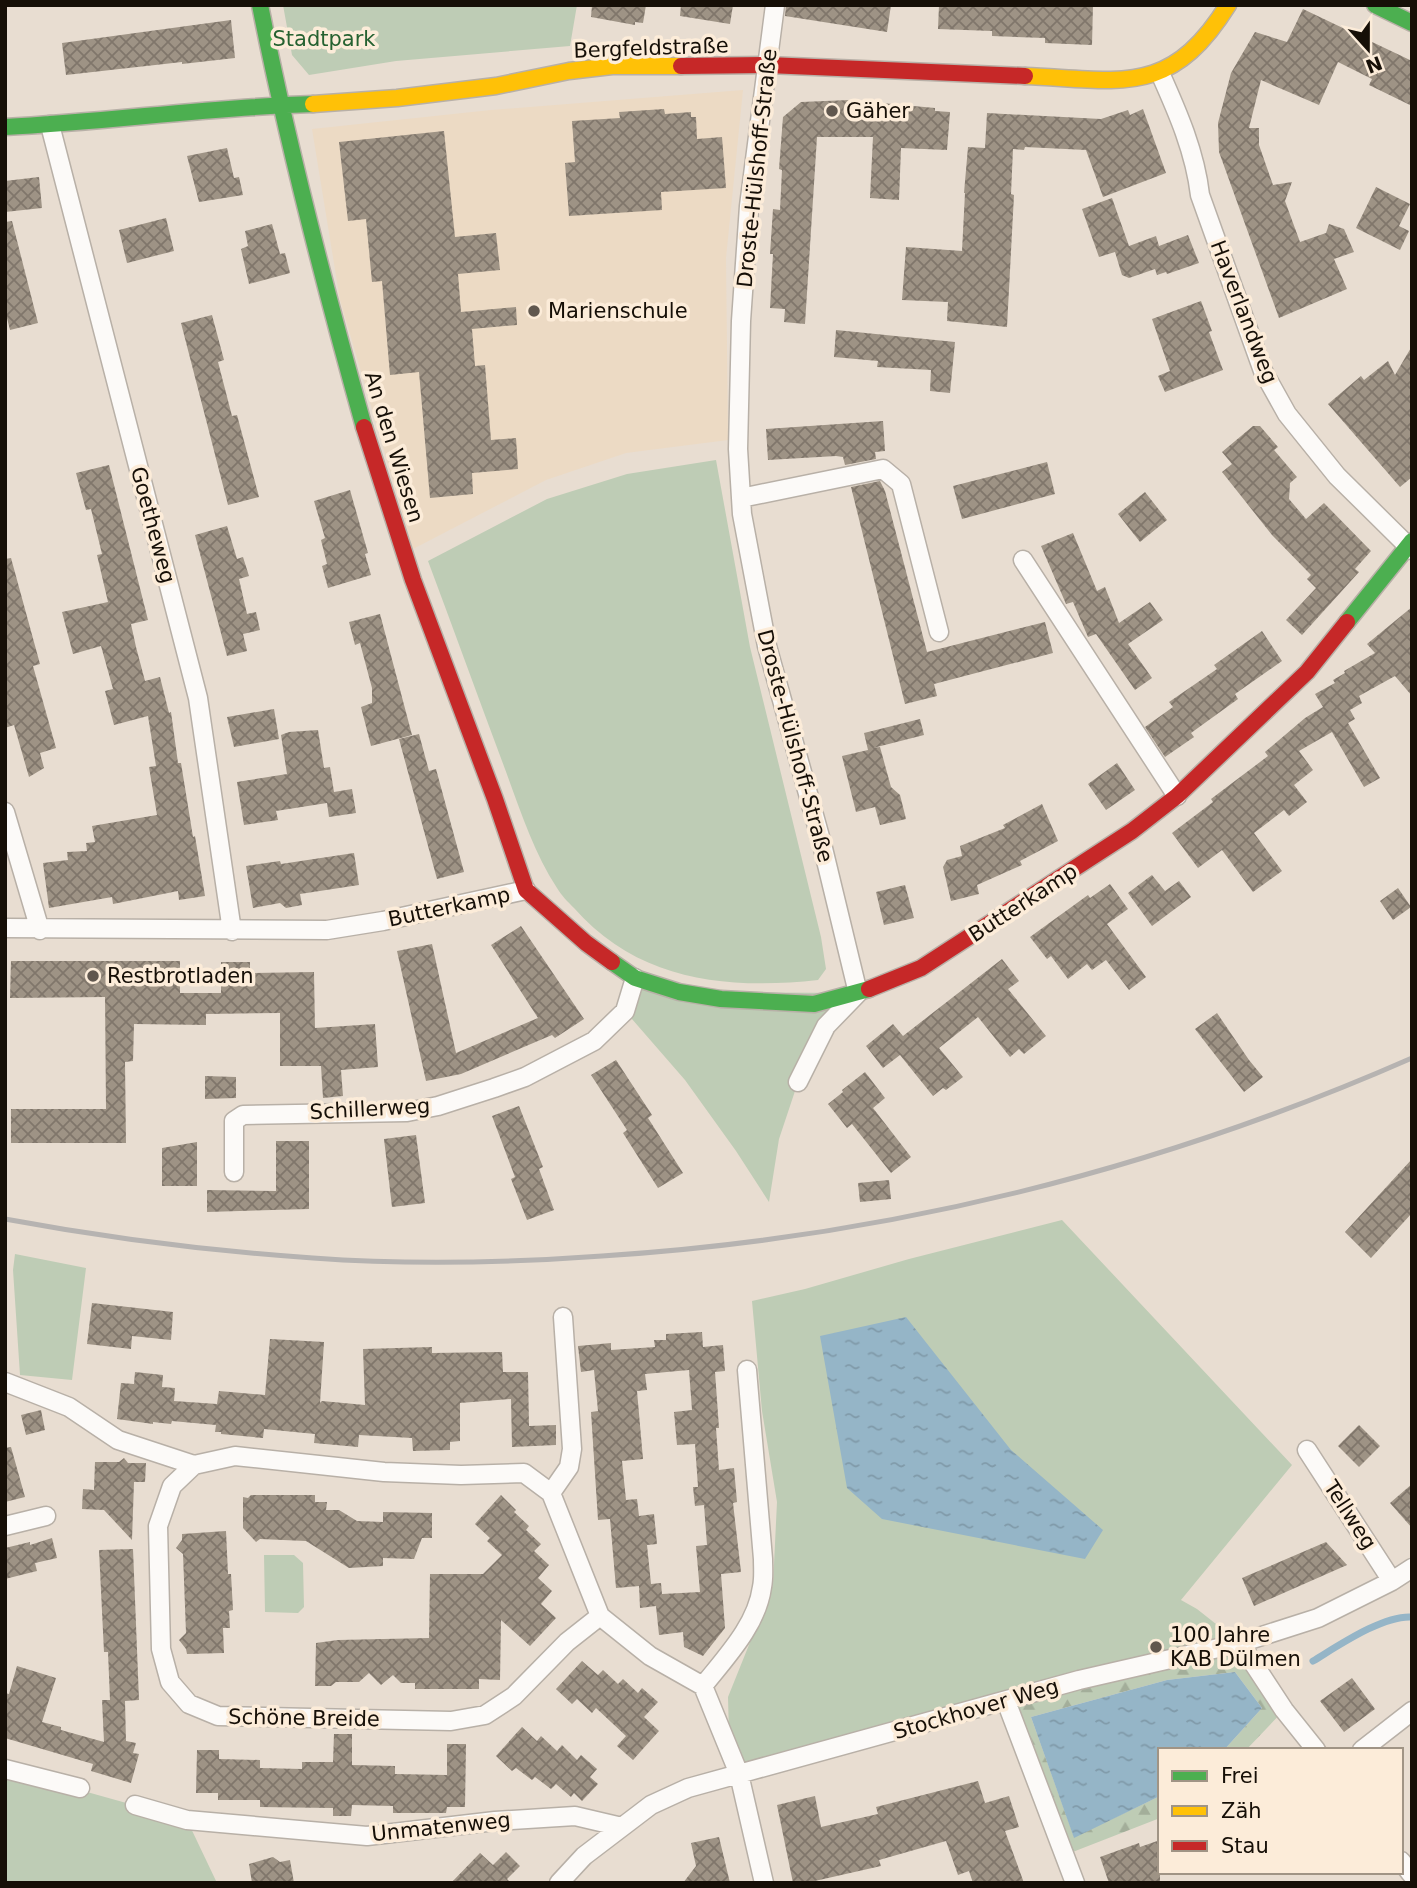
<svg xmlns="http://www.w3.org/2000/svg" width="1417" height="1888" font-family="'DejaVu Sans',sans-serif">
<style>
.built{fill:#ecdac4}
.green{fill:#beccb5}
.forest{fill:url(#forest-firs)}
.water{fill:url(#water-ripples)}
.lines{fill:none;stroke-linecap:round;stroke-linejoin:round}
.stream{stroke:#95b5c7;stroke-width:7}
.building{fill:url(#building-cross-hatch);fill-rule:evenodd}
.street-casing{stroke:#b8b0a7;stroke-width:21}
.fast-casing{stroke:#b8b0a7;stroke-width:19}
.slow-casing{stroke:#b8b0a7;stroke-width:19}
.jam-casing{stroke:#b8b0a7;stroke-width:19}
.street{stroke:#fcfaf8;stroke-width:18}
.fast{stroke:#4caf50;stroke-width:16}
.slow{stroke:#ffc107;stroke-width:16}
.jam{stroke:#c62828;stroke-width:16}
.rail{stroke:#b6b3b1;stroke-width:5}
.poi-dot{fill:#60574e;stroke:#fcecd9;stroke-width:2.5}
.labels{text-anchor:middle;stroke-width:7;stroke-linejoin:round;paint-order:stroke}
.park-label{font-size:21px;fill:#266231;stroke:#fcecd9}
.street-label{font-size:21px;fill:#160f07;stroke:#fcecd9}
.poi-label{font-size:21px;fill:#160f07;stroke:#fcecd9;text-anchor:start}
</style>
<defs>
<pattern id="forest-firs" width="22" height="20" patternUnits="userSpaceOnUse" patternTransform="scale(1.75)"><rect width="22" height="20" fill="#beccb5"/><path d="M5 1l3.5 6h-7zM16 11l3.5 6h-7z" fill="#a3ae9a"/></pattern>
<pattern id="water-ripples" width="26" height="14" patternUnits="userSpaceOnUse" patternTransform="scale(1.75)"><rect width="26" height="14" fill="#95b5c7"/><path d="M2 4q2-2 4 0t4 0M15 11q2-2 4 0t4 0" fill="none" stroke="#809aa9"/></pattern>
<pattern id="building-cross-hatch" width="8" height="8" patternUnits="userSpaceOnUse" patternTransform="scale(1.75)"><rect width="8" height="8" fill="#9e9385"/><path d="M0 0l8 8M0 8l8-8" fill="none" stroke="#80766b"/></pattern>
</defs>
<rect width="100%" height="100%" fill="#e8ddd1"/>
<path class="built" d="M743,90L726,258L728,440L626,453L546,480L413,549L340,300L312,129L491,110Z"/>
<path class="green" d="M283,5H577L570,46L396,61L309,75L292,55Z
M716,460L750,647L821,937L826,969L818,980C727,990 638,981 574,908C568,902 561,895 557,888C532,850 518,803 502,761C477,694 453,628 428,561L547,499L627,474Z
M635,978L679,992L858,993L798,1082L779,1139L769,1202L736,1151L685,1080L625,1011Z
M1062,1220L1292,1465L1181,1600L1197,1609L1240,1643L739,1774L729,1736L728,1697L773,1585L777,1502L762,1411L752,1301L805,1289L909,1259Z
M15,1254L86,1268L72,1380L20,1375L13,1270Z
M264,1555H294L303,1563L304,1607L298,1613L265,1612Z
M5,1769L187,1820L217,1883H5Z"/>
<path class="forest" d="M1240,1643L1284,1710L1246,1750H1224L1262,1708L1235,1672L1167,1680L1031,1717L1074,1837L1160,1796V1818L1065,1855L1006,1701Z"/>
<path class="water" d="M906,1317L1011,1450L1103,1530L1085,1559L882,1519L847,1488L820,1336Z
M1235,1672L1262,1708L1224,1750H1160V1796L1074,1838L1031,1717L1167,1680Z"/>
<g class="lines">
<path class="stream" d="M1313,1661C1338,1646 1383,1615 1412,1617"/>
</g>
<path class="building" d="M592,5H646L643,23L635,22V25L591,17Z
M681,5H733L730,24L680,16Z
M786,5H891L887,32L785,16Z
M939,5H1093L1092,45L1045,43V38L992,36V31L938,29Z
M1303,9L1412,61V106L1369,85L1372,79L1338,62L1319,105L1261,80L1249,128H1259V145L1273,185L1292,182L1285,201L1300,242L1326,233L1329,224L1344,229L1354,252L1334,259L1347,289L1279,318L1219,152L1218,123L1231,73L1255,32L1287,42Z
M231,20L235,58L182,64V62L66,75L62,43Z
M849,100L935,108V111L950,112L947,150L901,148L899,200L870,198L873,137H817L805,324L784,322L785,309L770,308L773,254H770L773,209L780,210L782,170L779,169L783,117L801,102Z
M664,109L665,114L691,112V117H696L697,139L722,137L726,188L661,192L662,210L569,216L565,163L575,162L572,121L620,118L619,112Z
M1143,109L1166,173L1103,197L1086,150L1025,147L1024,150L1013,149L1011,194L1014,195L1007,327L947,321L948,302L902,300L906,247L962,251L965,193H964L968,147L985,148L987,113L1101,119L1128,110L1130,115Z
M444,131L455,237L496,233L500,270L458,274L461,312L516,307L517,325L472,329L475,366L485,365L491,440L516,438L518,469L472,473L473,494L430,498L419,372L390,375L382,281L372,282L366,219L348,221L339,142Z
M227,148L234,178L239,177L243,195L199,202L187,156Z
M39,177L42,208L5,212V181Z
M1376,187L1410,204L1399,226L1409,231L1400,250L1356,228Z
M1112,198L1129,246L1156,236L1159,246L1188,235L1199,263L1167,274L1166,272L1157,275L1155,269L1129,278L1122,275L1115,252L1099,257L1082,209Z
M166,218L174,251L127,263L119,230Z
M12,221L38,323L10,330L5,310V222Z
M272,224L280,254L285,253L290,273L249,284L241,249L248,246L245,231Z
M1201,301L1212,331L1209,332L1223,370L1165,392L1158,376L1170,371L1152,319Z
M212,315L224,360L218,362L232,416L237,415L259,497L228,505L181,323Z
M836,330L955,342L950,393L930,391L931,370L877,367L878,361L834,357Z
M1412,346V477L1400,487L1328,404L1361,376L1364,380L1388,361L1395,375Z
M883,421L885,451L875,452L876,459L845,465L843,457L836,456L768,460L766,429Z
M1253,426H1260L1278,447L1274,450L1297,477L1290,483L1289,499L1306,519L1324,503L1371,551L1355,569L1359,572L1302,635L1286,620L1316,588L1307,579L1311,575L1272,535L1222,472L1232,464L1222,452Z
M1047,462L1055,494L962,519L953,486Z
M109,465L148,620L131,624L136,647L145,681L160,677L169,713L171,712L178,763H181L193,837L195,836L205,896L179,900L178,891L113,904L112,897L49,908L43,863L68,860L67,852L87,851L86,843L95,842L92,826L157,815L149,767L156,766L148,716L114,725L105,691L113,689L101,646L73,654L62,612L108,602L97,555L102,554L91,509L86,510L76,473Z
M880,481L885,491L927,652L1045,622L1053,653L934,684L937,696L905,704L851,487Z
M350,490L368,553L365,554L371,575L328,588L322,566L327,564L321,540L325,538L314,501Z
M1145,492L1167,520L1140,542L1118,514Z
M227,526L237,559L243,557L249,576L239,579L247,614L256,612L260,630L243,634L247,651L227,656L195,535Z
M1073,533L1097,591L1105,587L1119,623L1150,602L1163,620L1128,644L1152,678L1135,690L1096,634L1088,637L1073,602L1066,604L1041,546Z
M11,558L40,664L33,666L56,748L40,753L44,768L29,777L14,725L5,728V559Z
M1412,607V696L1395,676L1359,696L1362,703L1350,710L1355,719L1348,723L1380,778L1364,787L1332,732L1299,751L1313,770L1294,785L1307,802L1289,816L1284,810L1254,833L1282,871L1253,892L1222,850L1198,868L1172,833L1213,802L1211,799L1268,756L1265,752L1305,718L1323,707L1315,694L1335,683L1333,680L1345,673L1344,671L1375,653L1367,644Z
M380,614L412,735L371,746L361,707L372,703V688L360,643L355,645L349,622Z
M1262,631L1282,661L1235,694L1238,699L1191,733L1194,737L1165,757L1145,727L1173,707L1169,702L1217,669L1214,665Z
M274,709L279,739L234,747L227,717Z
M920,719L924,735L873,748L880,747L891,787L900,795L906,819L880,825L875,807L856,812L842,756L868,750L864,733Z
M318,730L324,768L330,767L334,792L352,789L356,813L329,817L327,803L276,811L278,820L244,825L237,782L287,774L281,735L289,732Z
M419,734L429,771L436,769L464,872L437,879L399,739Z
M1117,763L1135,790L1106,810L1088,784Z
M1042,804L1058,841L1020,861L1022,865L977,885L979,894L951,901L943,867L947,860L962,856L960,846L1005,828L1003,825Z
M354,853L359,885L300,894L302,905L286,908L280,903L253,908L246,866L280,861L281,864Z
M1152,875L1165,891L1179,881L1191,897L1152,926L1128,893Z
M1110,884L1128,909L1107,924L1146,977L1129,990L1106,960L1092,970L1087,964L1068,979L1051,956L1047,959L1030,937L1088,895L1090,898Z
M905,885L914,918L884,925L876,892Z
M1398,888L1411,907L1393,920L1380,901Z
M521,926L584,1019L555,1038L552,1035L461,1074L426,1081L397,951L432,944L456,1053L538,1018L491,945Z
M1002,959L1019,981L1008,989L1046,1036L1024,1054L1019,1049L1010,1057L978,1017L939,1048L963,1077L946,1090L943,1088L933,1096L900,1055L883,1068L866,1046L893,1024L903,1036Z
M11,961H180V993H221V962H250V973L314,972L315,1028L375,1024L378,1067L341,1070L343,1096L323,1098L321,1066H280V1013L206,1014V1025L134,1024L133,1061L125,1062L126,1143H11V1109H106L105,997L10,998Z
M1217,1013L1249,1060L1263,1077L1244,1092L1195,1029Z
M616,1060L652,1115L648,1118L683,1173L658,1188L623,1133L627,1130L591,1075Z
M865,1072L885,1098L873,1108L911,1157L891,1173L852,1124L847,1128L828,1104L843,1092L842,1090Z
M205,1076L236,1077V1098L205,1099Z
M519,1106L543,1167L539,1169L554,1210L527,1220L511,1179L515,1177L492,1116Z
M416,1135L425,1203L392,1207L384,1139Z
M276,1141H309V1209L207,1212V1190L276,1191Z
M197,1142V1186H162V1148Z
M1412,1159V1213L1371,1258L1345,1232Z
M889,1180L891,1199L860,1202L858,1183Z
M92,1303L173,1312L171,1340L132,1336L131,1349L87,1344Z
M702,1332L703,1347L723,1345L725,1371L715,1372L719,1428H716L719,1470L734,1468L737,1502L733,1503L741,1572L721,1574L725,1628L703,1656L684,1647L683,1632L659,1635L656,1606L640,1608L639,1586L616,1588L610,1519L598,1520L591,1412L598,1411L594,1370L581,1372L578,1346L611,1343V1350L655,1347L654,1340H666V1334ZM689,1370L692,1410L674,1412L677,1445L695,1444L698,1487H693L695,1506L704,1505L707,1545L696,1546L700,1592L662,1594L661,1583L651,1584L647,1545L657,1544L654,1514L639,1516L637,1499L626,1500L622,1461L643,1459L637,1391L647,1390L645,1374Z
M270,1339L324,1342L320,1403L322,1401L365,1405L363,1349L432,1347V1353L502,1352L503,1372H528L529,1426L556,1425V1445L512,1447L511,1399L460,1403V1441L450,1442V1450L413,1451L412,1438L359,1435L358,1447L314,1443L315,1434L264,1429L263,1438L221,1434V1432H215L216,1425L172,1421L171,1424L153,1422V1424L117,1419L121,1383L134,1384L135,1372L163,1375L162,1387L175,1388L174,1401L217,1404L219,1391L265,1395Z
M41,1410L45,1430L26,1435L21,1415Z
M1359,1425L1380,1446L1359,1467L1338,1446Z
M11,1447L25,1497L5,1502V1448Z
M124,1458L128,1463H146L145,1482H134L132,1540L104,1510L82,1509L83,1489L94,1490L95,1462H119Z
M1412,1484V1528L1390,1503Z
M251,1495H315V1502H327L326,1510H339L357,1521L383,1522V1512L432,1513V1538H422L414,1559L383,1558V1566L349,1568L306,1541L260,1539L256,1542L243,1528V1497L248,1498Z
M501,1495L516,1510L514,1512L529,1526L526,1530L541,1544L534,1551L549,1565L538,1578L552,1591L541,1604L556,1618L530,1646L501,1620L500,1680L479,1679V1689H415V1683H401L393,1675L381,1685L369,1673L359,1682H336L331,1686H315L316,1643L338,1640L429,1638L430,1574H483L502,1555L487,1541L490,1538L475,1524Z
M226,1531L228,1574H231L233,1610L229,1611L230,1628H223L224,1653L187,1654L186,1649L179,1640L186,1633L183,1554L176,1548L182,1540V1534Z
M52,1538L57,1558L35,1563L37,1571L5,1579V1548L30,1542V1545Z
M1326,1542L1347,1565L1254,1606L1242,1578Z
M133,1549L139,1700L125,1701L126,1741L136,1743L133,1753L139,1754L131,1783L91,1771L93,1764L5,1738V1693L9,1694L17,1666L56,1678L42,1722L61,1727V1730L104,1742L102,1700H110L108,1652H104L99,1550Z
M582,1661L598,1675L603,1670L618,1684L623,1679L638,1693L642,1688L658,1702L644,1717L659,1731L633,1760L617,1746L626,1736L596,1708L592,1713L577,1699L572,1704L556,1689Z
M1352,1678L1375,1709L1344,1732L1320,1701Z
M522,1727L537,1741L541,1736L557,1751L562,1745L577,1760L581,1755L597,1769L590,1777L598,1784L582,1801L574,1793L571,1797L556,1784L551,1789L535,1777L532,1780L516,1768L512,1771L496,1756Z
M334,1734H352V1765L395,1766V1774L447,1775V1744H466L465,1807H447L446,1813H393V1806L352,1805L351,1816H333V1808L260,1807V1800H218V1793H196L197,1750H219V1759L260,1760V1768L302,1769V1762H333Z
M978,1781L985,1803L1009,1796L1019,1827L1005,1831L1024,1883H973L969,1871L958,1875L946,1841L879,1860L881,1866L806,1883H793L777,1805L815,1796L821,1827L878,1814L876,1807Z
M719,1837L730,1883H683L696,1866L691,1843Z
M1160,1840V1883H1109L1100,1857L1139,1843L1140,1847Z
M506,1852L520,1866L507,1879L511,1883H451L480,1853L493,1865Z
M273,1857L280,1862L290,1860L294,1883H252L249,1864Z"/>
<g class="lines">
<g class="street-casing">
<path id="street" d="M775,5L749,206L741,321L738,449L742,514L767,646L822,844L858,993L826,1026L798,1082
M1160,73C1178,113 1195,152 1200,195L1263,371L1287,414L1337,476L1412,550
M50,125L198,698L232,931
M741,498L883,469L901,484L939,632
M1023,560L1177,796
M5,812L40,930
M5,928L327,930L383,921L526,890
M234,1172V1121L243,1115L407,1112L438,1106L494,1088L525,1077L594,1041L625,1011L635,978
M5,1382L69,1407L118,1440L194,1465
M1307,1450L1392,1581
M551,1493L569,1467L572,1449L563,1317
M5,1526L46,1516
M600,1616L567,1642L514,1696L485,1715L451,1721L218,1716L189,1704L170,1682L161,1649L158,1526L172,1486L194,1465L235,1456L384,1472L461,1475L524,1473L551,1493L600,1616L650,1656L703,1686L739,1774L764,1883
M1240,1643L1284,1710L1316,1750
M703,1686C726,1657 757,1625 762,1587C764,1578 763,1568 763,1559L747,1370
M1006,1701L1075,1883
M1362,1750L1412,1711
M5,1769L80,1788
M135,1805L187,1820L367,1836L495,1821L575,1816L622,1827
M1401,1861L1412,1875
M559,1883L584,1856L651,1805L688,1788L1079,1680L1240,1643L1318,1618L1392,1581L1412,1568"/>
</g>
<g class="fast-casing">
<path id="fast" d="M260,5C288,147 325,288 364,427
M1375,5L1412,23
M5,127C108,122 210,107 313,104
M1347,622L1412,541
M612,962L635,978L679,992L721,999L814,1004L869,989"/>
</g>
<g class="slow-casing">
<path id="slow" d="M1025,76C1121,80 1170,98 1228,5
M313,104L397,98L496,86L569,71L612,66H681"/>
</g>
<g class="jam-casing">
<path id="jam" d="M681,66L768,65L1025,76
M364,427L413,580L495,799L526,890L586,943L612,962
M869,989L921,968L1132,831L1177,796L1307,672L1347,622"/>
</g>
<use href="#street" class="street"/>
<use href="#fast" class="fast"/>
<use href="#slow" class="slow"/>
<use href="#jam" class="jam"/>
<path class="rail" d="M5,1219C107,1238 210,1251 313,1258C409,1265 506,1263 602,1256C882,1238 1155,1171 1412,1058"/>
</g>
<g class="poi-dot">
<circle cx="832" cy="111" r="7"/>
<circle cx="534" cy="311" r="7"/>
<circle cx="93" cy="976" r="7"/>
<circle cx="1156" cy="1647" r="7"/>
</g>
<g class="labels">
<g class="park-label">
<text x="324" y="46">Stadtpark</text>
</g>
<g class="street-label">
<text transform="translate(651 48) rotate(-2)" y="7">Bergfeldstraße</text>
<text transform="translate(757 168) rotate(-84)" y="7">Droste-Hülshoff-Straße</text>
<text transform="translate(1244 312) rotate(69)" y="7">Haverlandweg</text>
<text transform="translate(394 447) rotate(73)" y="7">An den Wiesen</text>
<text transform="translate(153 525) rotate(75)" y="7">Goetheweg</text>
<text transform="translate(795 746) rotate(75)" y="7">Droste-Hülshoff-Straße</text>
<text transform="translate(1023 903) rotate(-33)" y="7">Butterkamp</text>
<text transform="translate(449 907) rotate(-12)" y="7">Butterkamp</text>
<text transform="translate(370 1109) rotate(-3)" y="7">Schillerweg</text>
<text transform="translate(1350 1515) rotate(57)" y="7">Tellweg</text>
<text transform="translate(976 1709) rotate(-16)" y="7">Stockhover Weg</text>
<text transform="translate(304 1718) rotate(1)" y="7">Schöne Breide</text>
<text transform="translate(441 1827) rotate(-6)" y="7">Unmatenweg</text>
</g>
<g class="poi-label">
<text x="846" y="118">Gäher</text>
<text x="548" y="318">Marienschule</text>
<text x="107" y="983">Restbrotladen</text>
<text x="1170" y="1642">100 Jahre<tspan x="1170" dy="24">KAB Dülmen</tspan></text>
</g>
</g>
<rect width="1417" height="1888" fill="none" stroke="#160f07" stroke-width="14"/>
<rect x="1158" y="1748" width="245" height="126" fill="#fcecd9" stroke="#a09485" stroke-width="2"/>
<rect x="1172" y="1771" width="35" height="10" fill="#4caf50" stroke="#a09485" stroke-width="2"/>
<text x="1221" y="1783" font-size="21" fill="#160f07">Frei</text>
<rect x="1172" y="1806" width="35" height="10" fill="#ffc107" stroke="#a09485" stroke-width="2"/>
<text x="1221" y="1818" font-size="21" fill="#160f07">Zäh</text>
<rect x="1172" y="1841" width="35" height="10" fill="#c62828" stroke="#a09485" stroke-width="2"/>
<text x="1221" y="1853" font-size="21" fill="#160f07">Stau</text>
<g transform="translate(1368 49) rotate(159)" stroke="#fcecd9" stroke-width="5" paint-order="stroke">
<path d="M0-5L12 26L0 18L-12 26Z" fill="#160f07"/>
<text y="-10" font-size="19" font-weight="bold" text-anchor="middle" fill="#160f07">N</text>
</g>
</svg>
